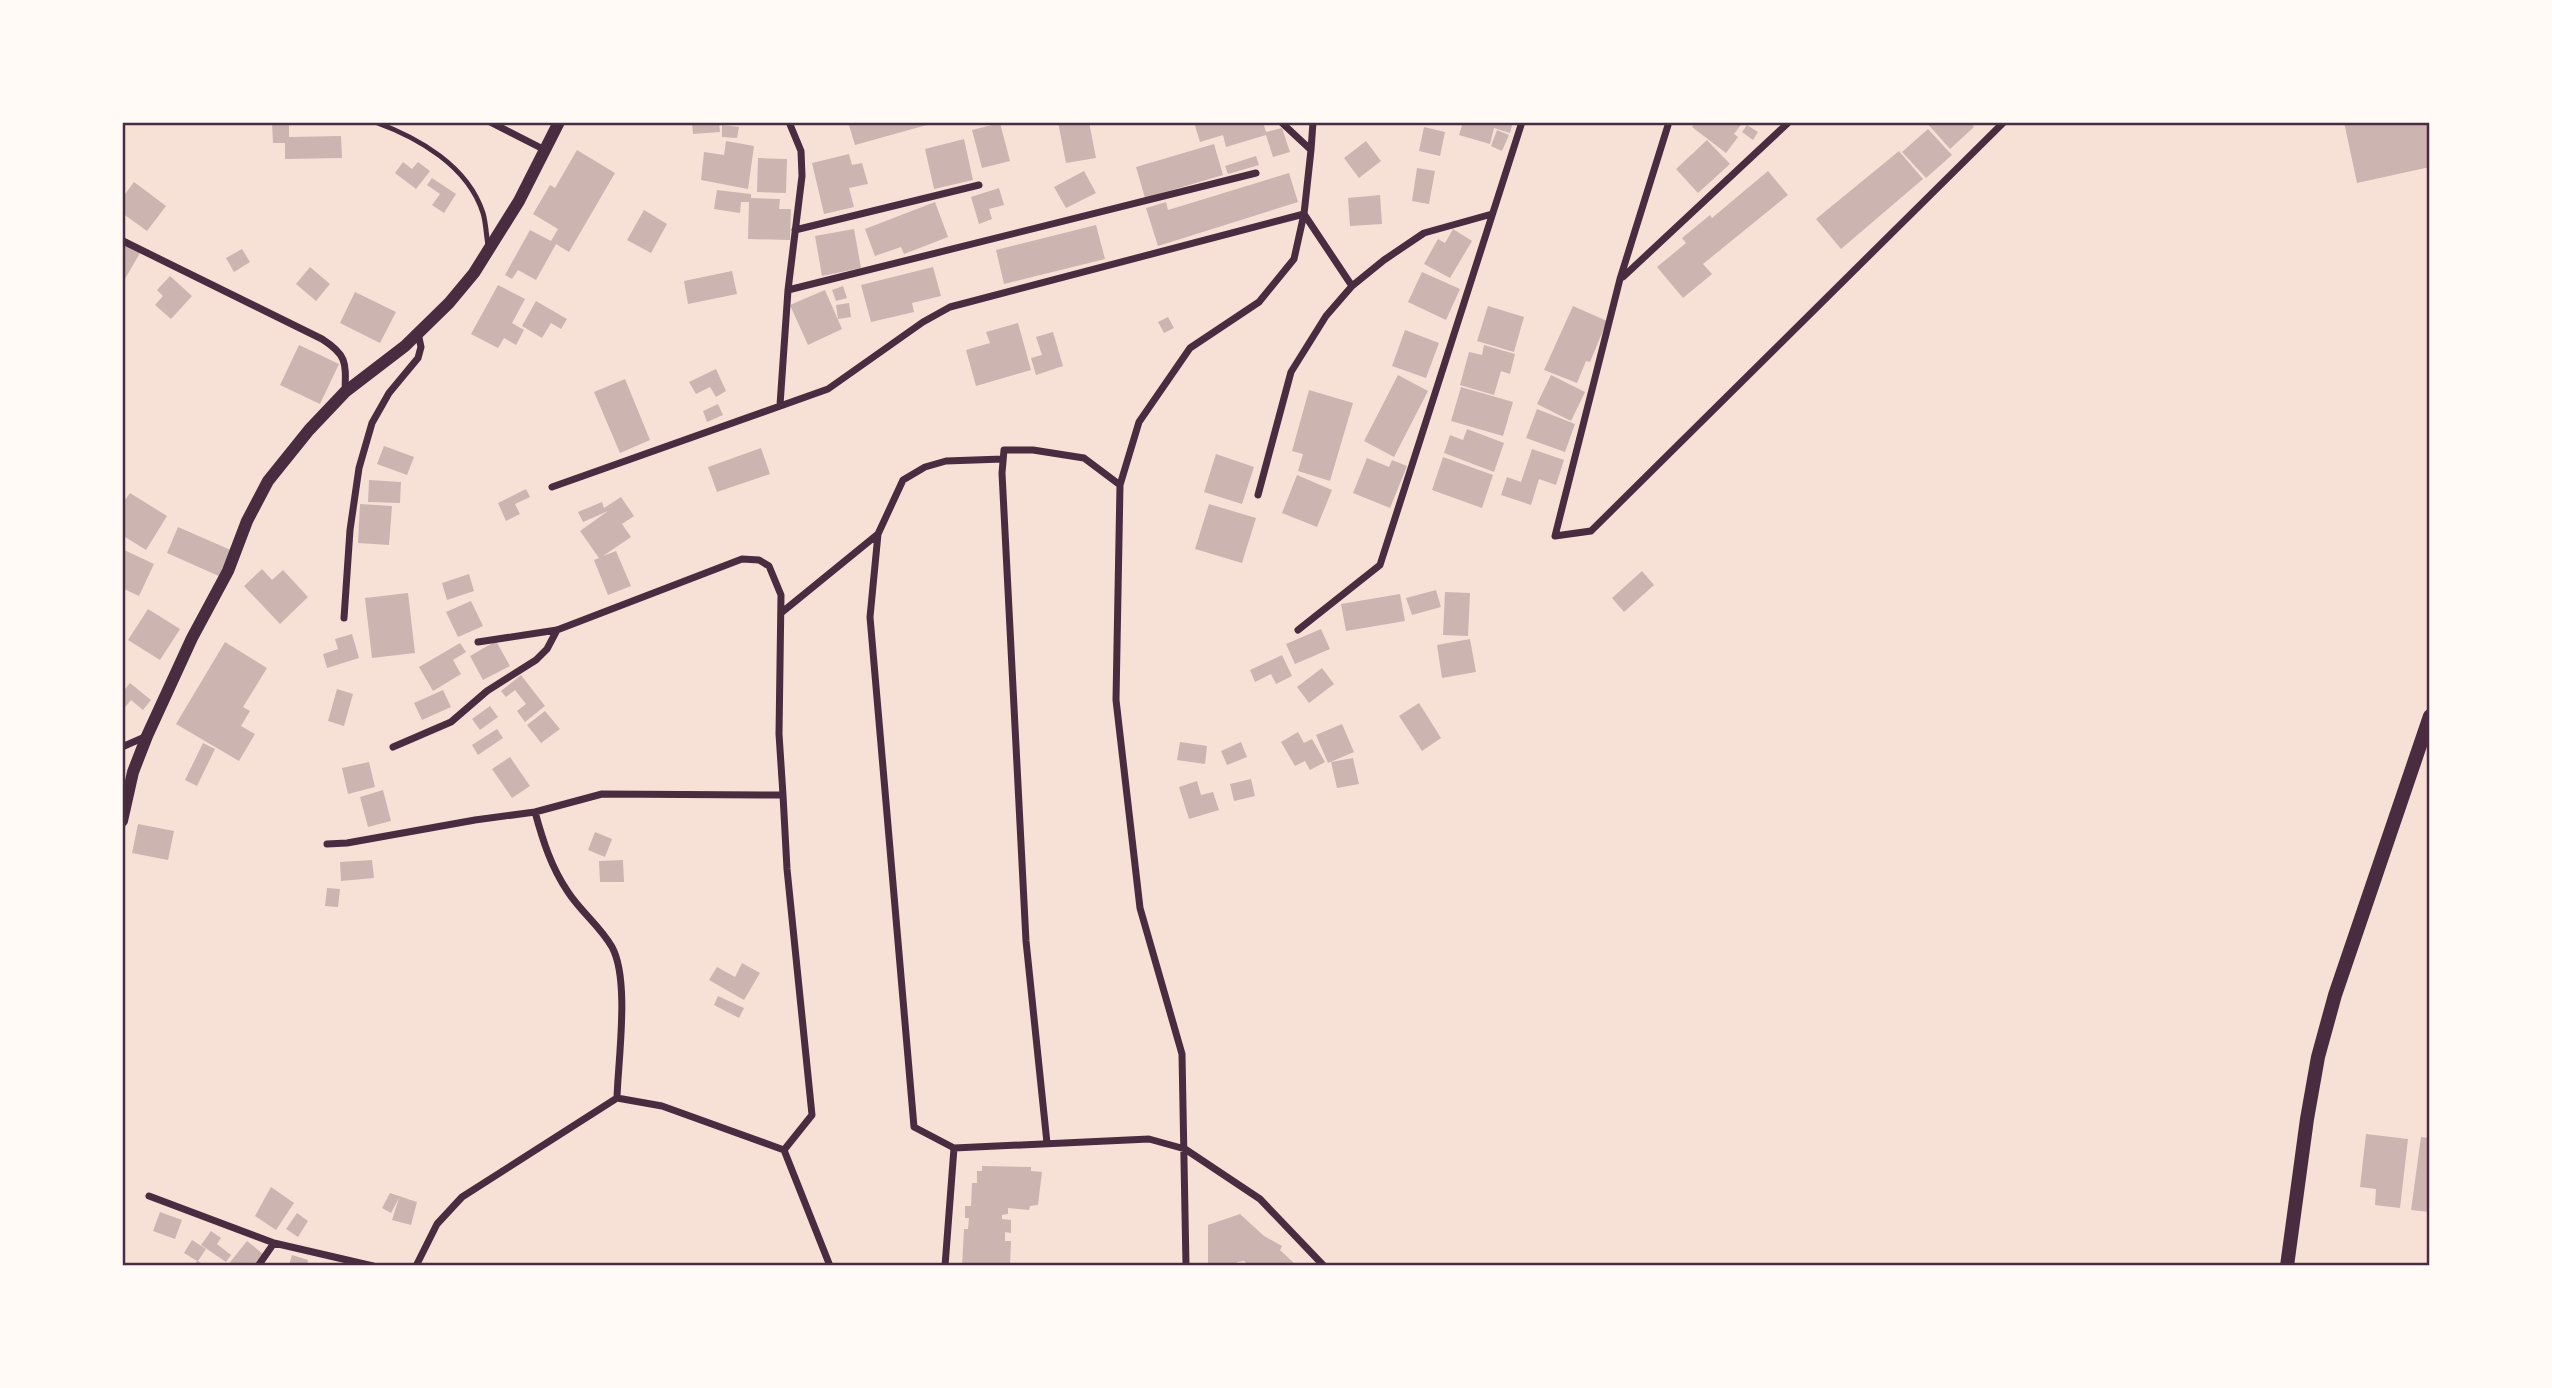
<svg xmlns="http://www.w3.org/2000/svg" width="2552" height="1388" font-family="'Open Sans',sans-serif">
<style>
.building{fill:#ccb4b1}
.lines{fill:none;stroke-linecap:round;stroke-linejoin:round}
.service{stroke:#4a2c40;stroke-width:5}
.minor{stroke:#4a2c40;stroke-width:7}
.tertiary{stroke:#4a2c40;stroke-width:12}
.secondary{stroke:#4a2c40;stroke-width:14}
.neatline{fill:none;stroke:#4a2c40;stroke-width:2.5}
</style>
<rect width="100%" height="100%" fill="#f7e1d7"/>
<path class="building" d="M289,122V137L341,136L342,158L285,159V143H273L272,123Z
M692,122H719L720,132L693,134Z
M848,122H934V123L855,145Z
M1058,122H1089L1096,158L1066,163Z
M1194,122H1263L1266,132L1282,128L1290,152L1273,157L1266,135L1226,147L1223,135L1200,142Z
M1463,122H1513L1510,133L1494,128L1490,144L1459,135Z
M1696,122H1743L1734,134L1738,137L1726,153L1692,127Z
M1926,122H1970L1974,127L1950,149Z
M2344,122H2430V167L2357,183Z
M1000,123L1010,161L982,168L972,130Z
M722,125L739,127L737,138L722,137Z
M1747,125L1758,132L1753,140L1742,132Z
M1424,127L1445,132L1440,156L1419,151Z
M1928,129L1952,155L1926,178L1902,152Z
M1497,130L1509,135L1502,151L1491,146Z
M964,139L973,180L934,189L925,149Z
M1707,140L1730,164L1698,193L1676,169Z
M726,141L754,146L748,189L701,180L704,152L724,155Z
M1366,141L1381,161L1359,178L1344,158Z
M1214,144L1223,175L1145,198L1136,167Z
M577,150L615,173L569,252L556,244L536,280L518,270L512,279L505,275L530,230L551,241L558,229L533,214L550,185L555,188Z
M1899,151L1923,179L1841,249L1816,219Z
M849,154L852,165L862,163L868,184L849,188L854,207L824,214L812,163Z
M1256,156L1259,165L1228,174L1225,166Z
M758,158L787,159L786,193L757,192Z
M403,162L412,169L418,162L430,171L416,189L395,173Z
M1417,168L1435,171L1429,204L1412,201Z
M1084,171L1096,193L1066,208L1054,187Z
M1768,171L1788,195L1703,264L1712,274L1683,298L1657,267L1686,243L1682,238L1710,215L1712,218Z
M1289,173L1298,202L1158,246L1146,208L1166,202L1168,210Z
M432,178L456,194L444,213L432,205L440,194L427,185Z
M134,182L166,206L147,231L122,213V198Z
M999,188L1004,205L989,209L992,219L979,224L971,197Z
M717,190L751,194V198L780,199L779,209H791L790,240L748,239L749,202H741L740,213L714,209Z
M1380,195L1382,224L1350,226L1348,198Z
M935,202L948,237L904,254L901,247L875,256L865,229Z
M644,210L667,224L651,253L627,240Z
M1096,225L1105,259L1004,284L996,250Z
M854,229L861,268L822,276L815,236Z
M1453,229L1472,241L1450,278L1424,264L1438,239L1445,243Z
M122,243L140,253L122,284Z
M242,249L250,262L234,272L226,258Z
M310,267L330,284L316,301L296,284Z
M933,267L941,296L912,303L914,312L871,322L861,285Z
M732,271L737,294L688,304L684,281Z
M1422,272L1460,289L1446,320L1408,302Z
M170,276L192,296L171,319L155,305L163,296L157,290Z
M498,285L525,299L512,323L524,330L516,345L504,338L498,348L471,334Z
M843,286L847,298L836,301L832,290Z
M825,290L842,329L808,345L790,305Z
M355,292L396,312L380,343L340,323Z
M536,301L567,319L561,329L551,323L542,338L522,326Z
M849,303L851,317L838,319L836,305Z
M1488,306L1524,317L1514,352L1477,341Z
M1573,306L1607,321L1590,362L1586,361L1577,383L1544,370Z
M1168,317L1174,328L1164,333L1158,322Z
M1018,323L1031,370L976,386L966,350L990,343L986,332Z
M1405,330L1439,343L1426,378L1392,366Z
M1053,332L1063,366L1036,375L1031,358L1042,355L1036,337Z
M299,345L339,364L320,404L280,385Z
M1484,345L1515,354L1510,374L1501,371L1494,395L1460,385L1469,352L1482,355Z
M716,369L726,391L716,397L710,387L696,394L689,382Z
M1398,375L1428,391L1394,457L1364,441Z
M1551,375L1585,392L1571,421L1537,404Z
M625,379L650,440L620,453L594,392Z
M1461,387L1513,402L1503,436L1451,421Z
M1309,390L1353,403L1330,481L1298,471L1303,454L1292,451Z
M718,404L723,415L707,422L703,411Z
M1537,409L1575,424L1565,452L1526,438Z
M1467,429L1504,443L1494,472L1444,453L1450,435L1463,440Z
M384,446L414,457L407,475L377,464Z
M761,448L770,474L717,492L708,467Z
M1532,449L1564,460L1556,485L1539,479L1531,505L1501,495L1507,477L1521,482Z
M1216,454L1254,467L1242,504L1204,492Z
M1443,457L1493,475L1482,508L1432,490Z
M1367,458L1389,467L1392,460L1407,466L1390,508L1353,493Z
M1297,475L1332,490L1317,527L1282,513Z
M369,480L401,482L400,503L368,502Z
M526,489L530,497L515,504L520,514L506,521L498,503Z
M130,493L167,516L146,550L122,535V504Z
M621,497L634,516L622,524L631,537L603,556L616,551L631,586L608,595L594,560L599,558L580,531L608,511L583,522L578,512L602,502L604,508Z
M360,504L392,506L389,545L358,543Z
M1209,504L1256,518L1242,563L1195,549Z
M178,527L233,551L221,577L167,553Z
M122,549L154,564L139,596L122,588Z
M262,569L272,580L283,570L308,597L280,624L244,586Z
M1642,571L1654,585L1624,612L1612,598Z
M469,574L474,591L447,600L442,583Z
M1436,590L1441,607L1412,615L1406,598Z
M1445,592L1470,593L1468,636L1443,635Z
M408,593L415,653L372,658L365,598Z
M1400,594L1405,621L1346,631L1341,604Z
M471,601L483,626L458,637L446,612Z
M148,609L180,629L160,660L128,640Z
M1321,629L1330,649L1295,664L1286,644Z
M352,634L359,658L327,668L323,654L338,649L335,639Z
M1470,639L1476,672L1442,678L1437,645Z
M496,641L510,666L483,680L470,656Z
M225,642L267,668L243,707L250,711L241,726L255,734L239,761L176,724Z
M460,643L466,652L453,660L461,674L433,691L419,667Z
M1282,655L1292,676L1276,684L1271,674L1255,682L1250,670Z
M1322,668L1334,684L1309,703L1297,687Z
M521,675L545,706L525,722L517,711L526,704L515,690L506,697L501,691Z
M130,683L151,700L143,710L131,700L122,711V693Z
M337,689L353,694L344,726L328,721Z
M443,690L451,707L422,720L414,703Z
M1419,703L1441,738L1422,751L1399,716Z
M490,706L498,717L480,730L472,719Z
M545,711L560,729L541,743L527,725Z
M1342,724L1354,752L1328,763L1316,735Z
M497,729L503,738L478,755L472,745Z
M1298,732L1304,743L1312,739L1325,762L1310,770L1305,761L1295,766L1281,742Z
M1180,742L1207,746L1205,764L1177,760Z
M1241,742L1247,757L1227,765L1221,751Z
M203,743L215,749L197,786L185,780Z
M510,757L530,786L512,798L492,769Z
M1353,758L1359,784L1337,788L1331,762Z
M369,762L375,787L348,794L342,768Z
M1251,779L1255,796L1234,801L1230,784Z
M1197,781L1201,795L1213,792L1219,810L1189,819L1179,787Z
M383,790L391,821L368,827L360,797Z
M138,824L174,831L168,860L132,853Z
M595,832L612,839L605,857L588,850Z
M372,860L374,878L341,881L340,862Z
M623,860L624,882H600L599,861Z
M327,888L340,889L338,907L325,906Z
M742,963L760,973L744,1000L709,980L717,967L735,977Z
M718,996L744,1008L739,1018L714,1005Z
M2366,1134L2408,1139L2400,1208L2375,1205L2376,1189L2360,1187Z
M2421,1137L2430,1138V1212L2411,1210Z
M982,1166L1031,1167V1171L1042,1172L1038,1205L1030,1206L1029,1210L1008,1208V1214L1002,1215V1219L1011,1220V1233L1005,1232V1241H1011L1010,1266H962L964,1229H968L969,1218H965V1206H971L972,1183H977V1171H982Z
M271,1187L294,1203L276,1230L255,1216Z
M390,1193L417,1202L411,1225L392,1220L399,1198L391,1213L382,1208Z
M160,1212L182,1220L175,1239L153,1231Z
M297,1213L308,1221L298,1237L286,1229Z
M1240,1214L1264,1236L1282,1246L1280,1250L1297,1266H1250L1244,1261L1237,1262L1238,1266H1208V1225Z
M211,1231L221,1238L217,1244L231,1255L226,1262L201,1245Z
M192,1240L206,1249L198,1261L205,1266H194L197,1261L184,1253Z
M247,1241L263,1254L253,1266H227Z
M292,1255L308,1260L307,1266H280L281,1263L289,1265Z"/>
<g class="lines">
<path class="service" d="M375,122C419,138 468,166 483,213C486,223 486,234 488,245"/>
<path class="minor" d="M490,122L545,150
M1669,122L1620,279L1555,536L1591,531L2004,122
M1311,150L1313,122
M1304,214L1352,286L1384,260L1424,233L1492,214
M795,230L979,185
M123,241L322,339C347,355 346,362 345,392
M1623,277L1789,122
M788,290L1256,173
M780,405L788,290L802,176L801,151L789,122
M1003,459L946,461L925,467L903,480L878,534L870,617L914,1127L954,1148L1149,1139L1185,1149L1260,1199L1324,1266
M1120,485L1139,422L1190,348L1259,302L1294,259L1304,214L1311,150L1281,122
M552,487L828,389L923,322L950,307L1304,214
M1258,495L1291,372L1326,316L1352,286
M781,613L878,534
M344,618L350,530L359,468L372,423L389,393L418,358L421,347L418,333
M1298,630L1380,565L1522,122
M478,642L557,630L742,559L759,560L769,566L781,595L779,734L783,795L787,869L812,1115L784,1150L830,1266
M122,747L147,736
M393,747L451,722L487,691L536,660L547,649L557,630
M535,812C543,841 551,867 568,892C581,912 600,926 612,947C630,980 618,1060 617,1098
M327,844L347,843L475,820L535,812L602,794L783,795
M1047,1143L1026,941L1002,473L1004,450H1033L1084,458L1120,485L1116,700L1140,908L1182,1054L1186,1266
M149,1196L274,1243L373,1266
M258,1266L274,1243
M416,1266L437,1224L462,1197L617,1098L662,1106L784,1150
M945,1266L954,1148"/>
<path class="tertiary" d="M122,821L133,772L147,736L192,638L228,571L247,521L268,481L309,430L345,392L405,346L449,303L474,273L519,201L559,122"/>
<path class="secondary" d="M2287,1266L2307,1119L2318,1057L2335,995L2430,716"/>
</g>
<rect width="2552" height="1388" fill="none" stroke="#fffaf5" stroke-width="248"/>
<rect x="124" y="124" width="2304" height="1140" class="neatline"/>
</svg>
